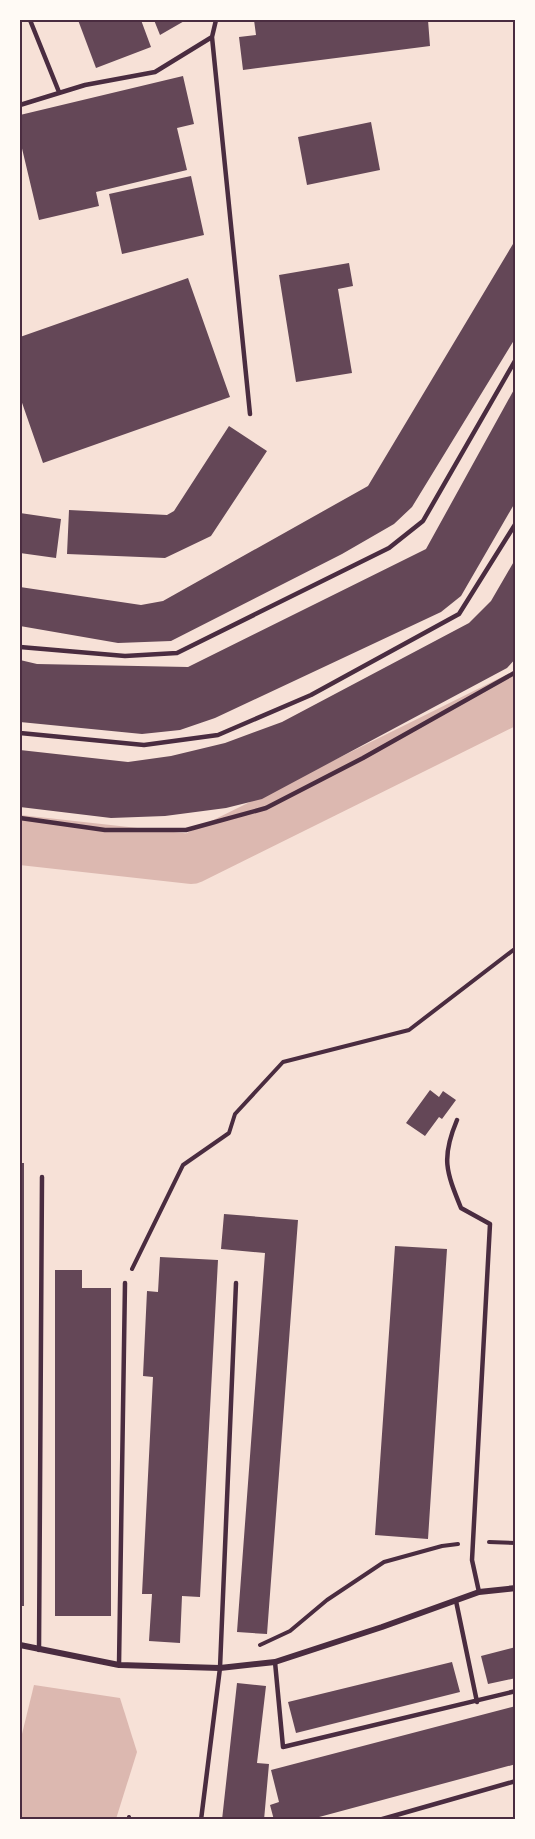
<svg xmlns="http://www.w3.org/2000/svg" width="535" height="1839" font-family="'IBM Plex Sans',sans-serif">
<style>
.water{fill:#dcb8b0}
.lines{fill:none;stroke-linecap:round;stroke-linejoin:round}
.river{stroke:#dcb8b0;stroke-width:50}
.building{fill:#644757}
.path{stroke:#4a2c40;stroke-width:4}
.service{stroke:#4a2c40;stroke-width:4.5}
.minor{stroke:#4a2c40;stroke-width:6}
.neatline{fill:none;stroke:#4a2c40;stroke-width:2}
</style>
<rect width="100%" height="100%" fill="#f7e1d7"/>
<path class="water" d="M34,1685L120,1698L137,1752L116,1819H20V1758L22,1734Z"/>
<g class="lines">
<path class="river" d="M20,840L191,859L516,698"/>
</g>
<path class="building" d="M78,20H141L151,47L96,68Z
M154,20H186L160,35Z
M254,20H428L430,46L243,70L239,37L256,35Z
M183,76L194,124L177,128L187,170L96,192L99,206L39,220L20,140V115Z
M371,122L380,170L307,185L298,137Z
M191,176L204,235L122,254L109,194Z
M516,239V337L412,507L394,524L342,554L171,641L118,643L20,626V587L141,605L163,601L368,486Z
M349,263L353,286L338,289L352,373L296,382L279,275Z
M188,278L230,397L43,463L20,397V337Z
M516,386V501L461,596L441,612L215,718L180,730L142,734L20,722V660L37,664L188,667L426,549Z
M229,426L267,451L211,536L165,558L67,554L69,510L167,515L174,511Z
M20,513L61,519L56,558L20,553Z
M516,558V658L507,668L262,799L226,808L165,816L111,818L20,807V750L128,762L171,756L225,743L282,722L469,623L491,601Z
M430,1090L439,1097L443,1091L456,1100L442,1119L439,1117L425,1136L406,1123Z
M20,1163H24V1606H20Z
M224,1214L298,1220L267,1634L237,1632L265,1253L221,1249Z
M395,1246L447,1249L428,1539L375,1535Z
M160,1257L218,1260L200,1597L182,1596L180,1643L149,1641L152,1594H142L153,1377L143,1376L147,1291L158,1292Z
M55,1270H82V1288H111V1616H55Z
M516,1647V1678L488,1684L481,1656Z
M452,1662L460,1692L296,1733L288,1702Z
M237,1683L266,1686L257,1763L269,1764L264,1820H222Z
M516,1706V1764L308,1820H274L270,1805L279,1802L271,1770Z"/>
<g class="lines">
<path class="path" d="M132,1269L183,1165L229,1133L235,1114L283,1062L409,1030L516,948
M489,1542L516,1543
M260,1645L290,1631L327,1600L384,1562L442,1546L458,1544
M128,1820L129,1817"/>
<path class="service" d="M30,20L59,92
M212,37L250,414
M20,105L85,85L155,72L212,37L216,20
M20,647L125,656L177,653L389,548L423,521L516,359
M20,733L144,745L218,735L311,695L459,614L516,523
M20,818L105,830H186L266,808L363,758L516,672
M457,1120C441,1158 446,1171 461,1208L490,1224L472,1560L479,1592
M456,1601L477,1702
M39,1650L42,1177
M275,1662L283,1747L516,1691
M119,1665L125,1283
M201,1820L220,1668L236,1283
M379,1820L516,1781"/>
<path class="minor" d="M20,1645L119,1665L220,1668L275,1662L382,1627L479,1592L516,1588"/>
</g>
<rect width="535" height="1839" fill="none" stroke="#fffaf5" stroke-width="42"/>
<rect x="21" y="21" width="493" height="1797" class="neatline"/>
</svg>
